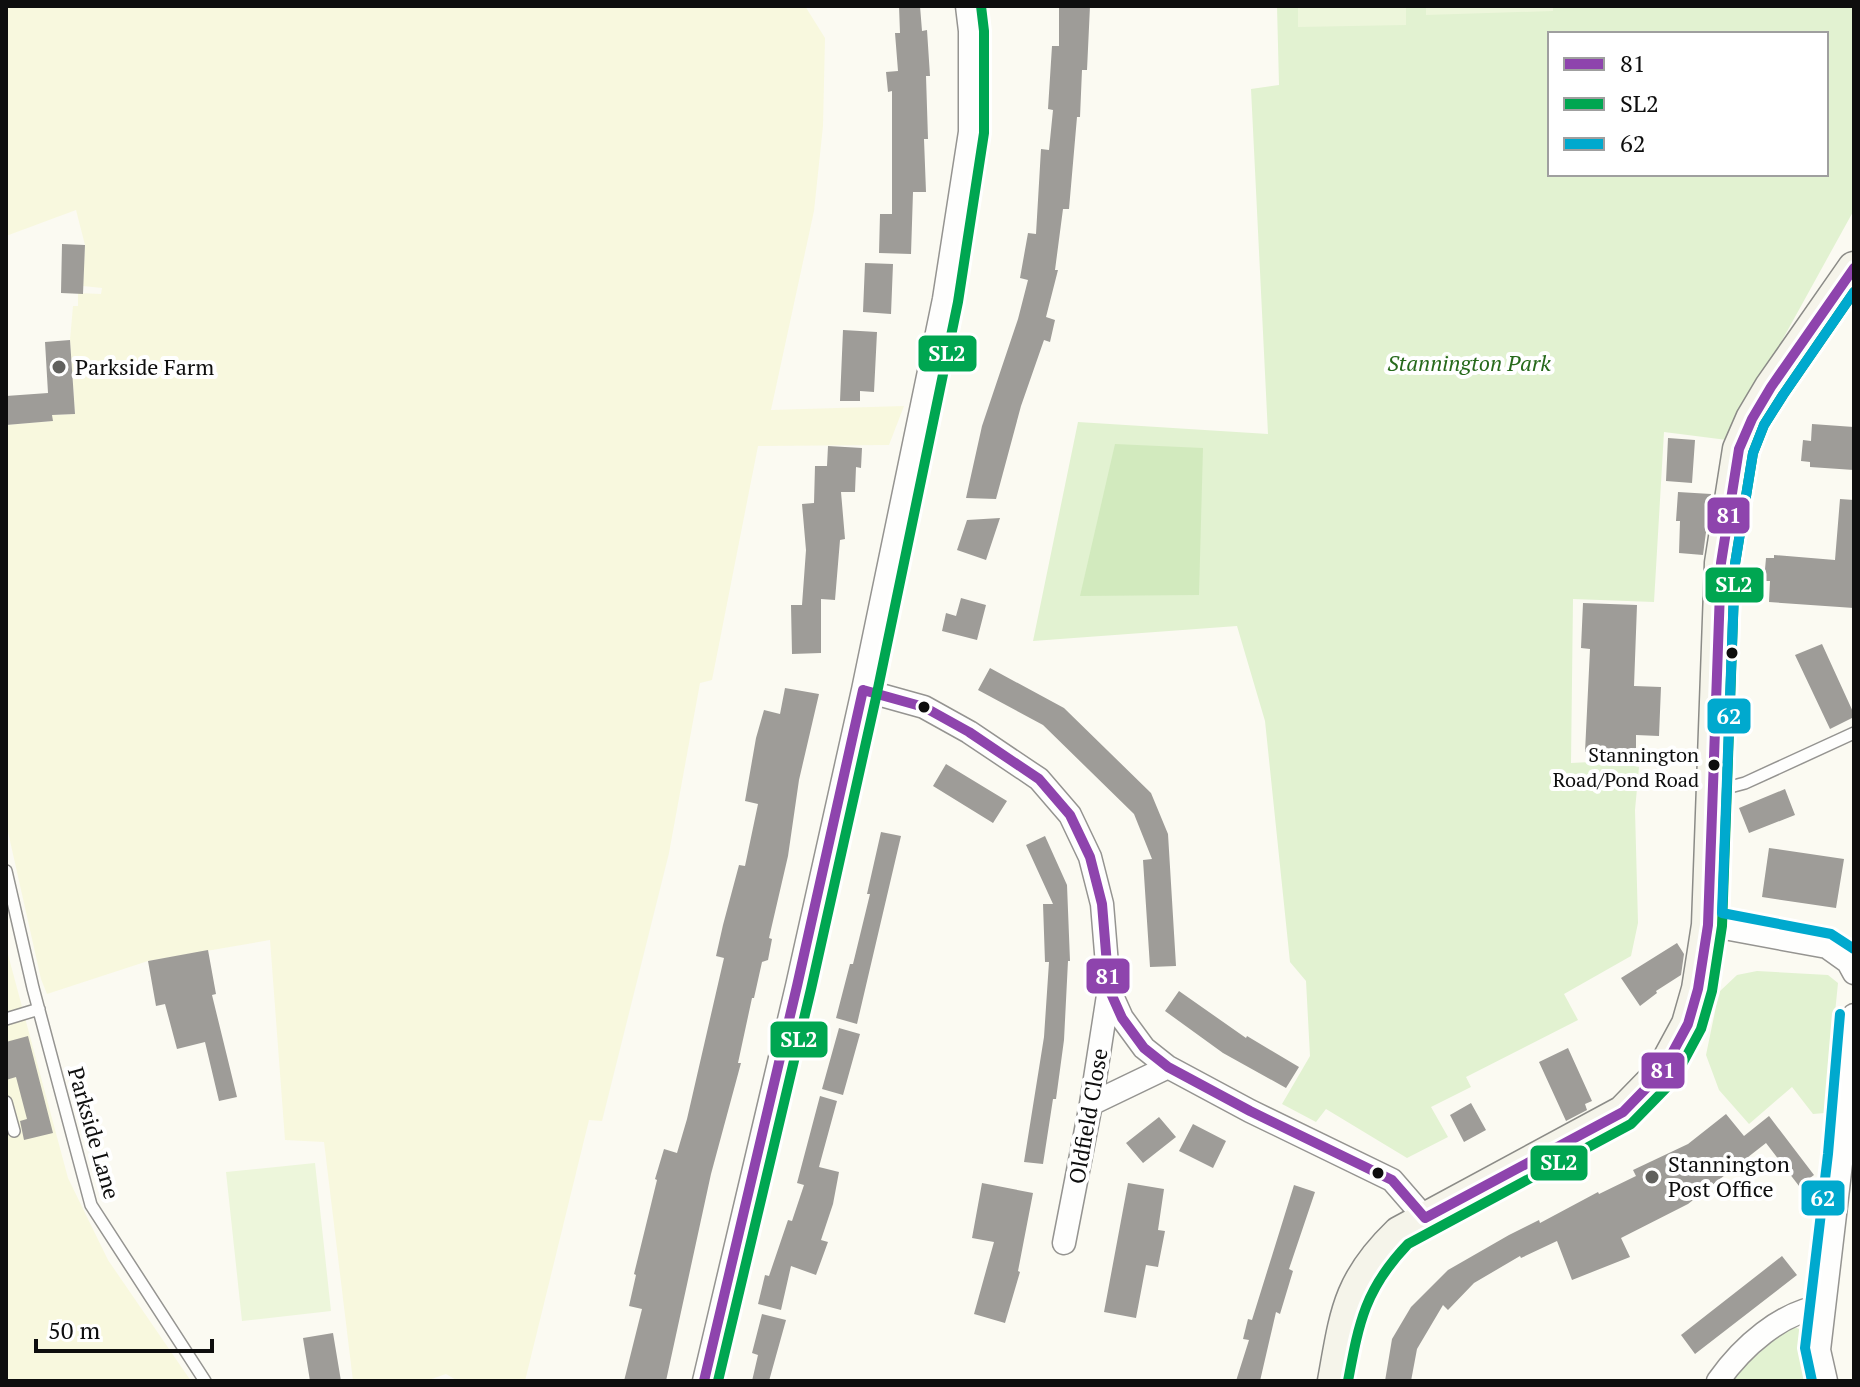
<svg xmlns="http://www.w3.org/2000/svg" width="1860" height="1387" font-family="'PT Serif',serif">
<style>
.farmland{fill:#f8f8de}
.green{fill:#e2f2d1;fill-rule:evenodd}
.forest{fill:#d2eabe}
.pitch{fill:#edf6db}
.building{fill:#9e9c98}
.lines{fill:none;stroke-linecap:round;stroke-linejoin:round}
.service-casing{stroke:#959491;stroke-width:14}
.minor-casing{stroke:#959491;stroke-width:25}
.secondary-casing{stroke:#8b8b87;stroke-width:35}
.service{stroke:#fefefd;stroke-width:11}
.minor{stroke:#fefefd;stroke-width:22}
.secondary{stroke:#f5f4ea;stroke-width:32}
.bus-1-casing{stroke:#fff;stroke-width:16}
.bus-2-casing{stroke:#fff;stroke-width:16}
.bus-3-casing{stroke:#fff;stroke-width:16}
.bus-1{stroke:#8e44ad;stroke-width:10}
.bus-2{stroke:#00a651;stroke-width:10}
.bus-3{stroke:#00a9ce;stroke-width:10}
.poi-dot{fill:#61615e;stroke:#fff;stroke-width:3}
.bus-dot{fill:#0e0e0e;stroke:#fff;stroke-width:3}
.labels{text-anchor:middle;stroke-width:8;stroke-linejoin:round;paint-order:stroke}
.bus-label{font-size:20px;fill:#0e0e0e;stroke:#fff;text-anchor:end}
.park-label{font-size:22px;font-style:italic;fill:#26691b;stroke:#fff}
.poi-label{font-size:22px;fill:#0e0e0e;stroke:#fff;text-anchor:start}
.street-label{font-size:22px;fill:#0e0e0e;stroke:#fff}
.line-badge{stroke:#fff;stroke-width:3}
.badge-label{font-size:22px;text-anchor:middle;font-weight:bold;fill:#fff}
</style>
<rect width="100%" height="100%" fill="#fbfaf2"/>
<path class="farmland" d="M6,6H805L825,38L823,126L814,211L771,410L904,406L889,445L758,446L712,680L700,683L669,853L602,1121L589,1120L525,1381H458L446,1374L426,1381H353L324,1142L285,1140L270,940L148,961L47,994L41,979L6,823V425L52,421V415L75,414L70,340L73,306H78V293L101,294L102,288L83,286L85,245L76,210L6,236Z
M6,947L68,1178L108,1260L191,1381H6Z"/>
<path class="green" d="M1277,6H1854V210L1727,440L1664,432L1654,602L1573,599L1571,763L1610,761L1639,767L1635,810L1638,923L1631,956L1564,994L1578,1020L1466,1077L1471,1087L1431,1107L1448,1137L1407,1158L1326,1109L1316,1122L1282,1104L1310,1056L1306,981L1290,962L1265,721L1237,626L1033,641L1078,422L1268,434L1251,89L1279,85ZM1550,34H1826V174H1550Z
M1757,971L1828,975L1838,983L1825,1113L1813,1114L1792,1087L1749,1124L1719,1090L1706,1055L1719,992L1737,975Z
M1794,1327C1814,1332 1813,1364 1817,1381H1728L1785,1330Z"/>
<path class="forest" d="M1115,444L1203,448L1199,595L1080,596Z"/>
<path class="pitch" d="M1298,6H1406V25L1298,27Z
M1426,6H1553V11L1426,15Z
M315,1163L331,1311L242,1321L226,1172Z"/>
<path class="building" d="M899,6H920L922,31L927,30L930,76H926L928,139H924L926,192H913L911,254L879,253L880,214H892V91L888,92L886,72L898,71L895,33H900Z
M1059,6H1090L1087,70H1082L1080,117H1077L1069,209H1063L1055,270H1058L1046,317L1055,320L1050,342L1044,340L1021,406L996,499L966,498L982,426L1018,319L1028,280L1020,278L1028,233L1036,234L1041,149L1049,150L1053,110L1048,109L1052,46H1059Z
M62,244L85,245L83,294L61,293Z
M865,263L893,264L891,314L863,312Z
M843,330L877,332L874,392L860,391V401H840Z
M70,340L75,414L52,415L53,421L6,425V396L48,393L45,342Z
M1812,424L1854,427V470L1810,467V462L1801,461L1803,440L1811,441Z
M1668,438L1695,440L1692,483L1666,481Z
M828,446L862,448L861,468L856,467L855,492H841L845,539L840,540L835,600L821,599V653L792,654L791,605H802L806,550L802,504L814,503L815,466H827Z
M1678,492L1711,494L1703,555L1679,553L1680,521H1676Z
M1840,499L1854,500V608L1769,602L1770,581H1764L1766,558H1774V555L1835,560Z
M1000,518L986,560L957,550L967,520Z
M961,598L986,605L977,640L942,631L946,613L956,616Z
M1583,603L1637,605L1634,686L1661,687L1659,736L1636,735V754L1585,752L1590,649L1581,648Z
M1822,644L1854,714V717L1830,729L1795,655Z
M990,668L1064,708L1151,793L1168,834L1176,966L1150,967L1143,860L1152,859L1134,814L1043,725L978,690Z
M785,688L819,694L799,780L788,856L769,938L772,939L768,960L762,962L754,998H752L738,1063H741L711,1174L666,1381H624L642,1309L629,1306L636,1275L634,1274L657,1180L655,1179L664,1149L677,1153L687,1119L724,958L716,956L723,925L739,865L745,866L758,804L745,801L756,738L764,710L780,714Z
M946,764L1007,801L993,823L933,786Z
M1785,789L1795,815L1749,833L1739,808Z
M881,832L901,836L857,1024L836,1018L850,964H853L870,894H867Z
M1045,836L1067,885L1070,961H1068L1064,1040L1056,1099H1053L1043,1164L1024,1162L1044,1037L1049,962H1045L1043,904H1053L1026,845Z
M1769,848L1844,859L1836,908L1762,897Z
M1677,943L1684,954L1681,975L1656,991L1657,993L1640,1006L1621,978Z
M208,950L216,994L212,995L237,1097L219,1101L205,1042L177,1049L165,1004L156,1006L148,961Z
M1179,991L1246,1038L1247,1036L1299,1067L1286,1088L1223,1053L1165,1011Z
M839,1028L860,1034L843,1095L822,1089Z
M28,1036L53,1133L24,1140L20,1121L27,1119L16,1077L6,1080V1042Z
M1568,1048L1592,1101L1585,1104L1587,1110L1566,1121L1539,1062Z
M820,1096L837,1101L819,1167L839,1172L833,1204L821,1240L828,1242L816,1275L791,1266L781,1310L758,1304L765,1275L769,1276L788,1220L792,1221L804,1185L797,1183Z
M1471,1103L1486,1130L1464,1142L1450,1115Z
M1726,1114L1744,1136L1769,1116L1814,1175L1799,1186L1766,1143L1688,1204L1621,1238L1630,1257L1572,1280L1557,1241L1521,1258L1520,1256L1474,1283L1448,1310L1443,1305L1417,1349L1411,1381H1385L1392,1339L1411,1307L1448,1270L1509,1235L1539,1220L1540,1223L1598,1192L1599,1194L1636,1176L1633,1170L1688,1144Z
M1159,1117L1176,1137L1143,1163L1126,1143Z
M1193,1124L1226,1141L1213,1168L1179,1151Z
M982,1183L1033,1193L1018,1271L1020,1272L1005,1323L974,1314L994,1242L972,1238Z
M1128,1183L1164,1189L1158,1230L1165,1231L1158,1267L1146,1265L1136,1318L1104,1312Z
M1294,1185L1315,1192L1289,1269L1293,1271L1280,1314L1276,1312L1260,1381H1236L1249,1340L1243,1339L1248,1319L1252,1320Z
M1782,1256L1797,1275L1695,1354L1681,1335Z
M762,1314L786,1320L769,1381H752L758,1355L752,1353Z
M333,1333L341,1381H310L303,1338Z"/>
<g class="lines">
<g class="service-casing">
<path id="service" d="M1714,785L1730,787L1745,783L1854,733
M6,871L33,988L91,1205L205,1381
M6,1019L39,1009
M6,1102L14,1131"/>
</g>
<g class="minor-casing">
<path id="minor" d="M863,690L924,707L969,732L1039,779L1070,815L1090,857L1102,904L1109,989L1122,1018L1144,1048L1168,1067L1250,1111L1392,1180L1425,1218
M1708,925L1827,947L1848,962L1854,973
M1091,1104L1168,1067
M1064,1243L1091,1104L1109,989
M704,1381L797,986L863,690L944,299L970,132V31L967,6
M1718,1381C1742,1347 1781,1312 1823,1306
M1826,1381L1819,1350L1842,1155L1854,1015"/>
</g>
<g class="secondary-casing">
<path id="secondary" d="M1334,1381C1346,1315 1348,1282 1399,1233L1623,1112L1662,1072L1688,1024L1698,989L1708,925L1721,563L1739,449L1752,419L1771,387L1854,268"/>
</g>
<use href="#service" class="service"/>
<use href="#minor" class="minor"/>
<use href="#secondary" class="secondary"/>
<g class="bus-1-casing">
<path id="bus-1" d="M863,690L924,707L969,732L1039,779L1070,815L1090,857L1102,904L1109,989L1122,1018L1144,1048L1168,1067L1250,1111L1392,1180L1425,1218
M1425,1218L1623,1112L1662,1072L1688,1024L1698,989L1708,925L1721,563L1739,449L1752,419L1771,387L1854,268
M704,1381L797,986L863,690"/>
</g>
<g class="bus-2-casing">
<path id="bus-2" d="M718,1381L811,989L877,693L958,302L984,133V31L981,6
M1348,1381C1359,1322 1365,1289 1408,1244L1631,1124L1673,1081L1701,1029L1712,991L1722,926L1735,564L1753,453L1764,425L1783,395L1854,292"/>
</g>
<g class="bus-3-casing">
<path id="bus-3" d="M1854,292L1783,395L1764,425L1753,453L1735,564L1722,913L1831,934L1854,949
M1812,1381L1805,1348L1828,1154L1840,1014"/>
</g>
<use href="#bus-1" class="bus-1"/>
<use href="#bus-2" class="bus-2"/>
<use href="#bus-3" class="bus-3"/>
</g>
<g class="poi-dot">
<circle cx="59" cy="367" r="8"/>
<circle cx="1652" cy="1177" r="8"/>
</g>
<g class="bus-dot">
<circle cx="1732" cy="653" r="7"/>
<circle cx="924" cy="707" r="7"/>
<circle cx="1714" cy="765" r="7"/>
<circle cx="1378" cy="1173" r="7"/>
</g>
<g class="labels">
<g class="bus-label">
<text x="1699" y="762">Stannington<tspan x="1699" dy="25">Road/Pond Road</tspan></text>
</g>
<g class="park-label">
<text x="1469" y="371">Stannington Park</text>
</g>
<g class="poi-label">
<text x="75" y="375">Parkside Farm</text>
<text x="1668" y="1172">Stannington<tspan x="1668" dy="25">Post Office</tspan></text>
</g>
<g class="street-label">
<text transform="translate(1088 1116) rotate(-80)" y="8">Oldfield Close</text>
<text transform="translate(94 1133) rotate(74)" y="8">Parkside Lane</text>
</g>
</g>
<g class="line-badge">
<rect x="917" y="334" width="61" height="39" rx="8" fill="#00a651"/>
<rect x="1706" y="496" width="45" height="39" rx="8" fill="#8e44ad"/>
<rect x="1704" y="566" width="61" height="38" rx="8" fill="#00a651"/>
<rect x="1706" y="697" width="46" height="38" rx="8" fill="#00a9ce"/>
<rect x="1085" y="957" width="46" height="38" rx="8" fill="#8e44ad"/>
<rect x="769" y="1020" width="60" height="39" rx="8" fill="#00a651"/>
<rect x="1640" y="1051" width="46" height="39" rx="8" fill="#8e44ad"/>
<rect x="1529" y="1144" width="60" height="38" rx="8" fill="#00a651"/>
<rect x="1800" y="1179" width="46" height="38" rx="8" fill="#00a9ce"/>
</g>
<g class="badge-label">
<text x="947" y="361">SL2</text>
<text x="1729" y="523">81</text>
<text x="1734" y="592">SL2</text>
<text x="1729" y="724">62</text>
<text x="1108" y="984">81</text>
<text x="799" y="1047">SL2</text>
<text x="1663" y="1078">81</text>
<text x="1559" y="1170">SL2</text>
<text x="1823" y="1206">62</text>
</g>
<rect width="1860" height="1387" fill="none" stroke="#0e0e0e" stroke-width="16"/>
<rect x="1548" y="32" width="280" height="144" fill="#ffffff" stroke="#9f9f9f" stroke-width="2"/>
<rect x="1564" y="58" width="40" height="12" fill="#8e44ad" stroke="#9f9f9f" stroke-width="2"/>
<text x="1620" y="72" font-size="24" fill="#0e0e0e">81</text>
<rect x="1564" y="98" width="40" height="12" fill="#00a651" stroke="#9f9f9f" stroke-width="2"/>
<text x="1620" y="112" font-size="24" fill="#0e0e0e">SL2</text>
<rect x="1564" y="138" width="40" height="12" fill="#00a9ce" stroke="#9f9f9f" stroke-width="2"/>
<text x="1620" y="152" font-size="24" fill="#0e0e0e">62</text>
<path d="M36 1339v12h176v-12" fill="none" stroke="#0e0e0e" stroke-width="4"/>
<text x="48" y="1339" font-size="24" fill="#0e0e0e" stroke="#ffffff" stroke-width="6" paint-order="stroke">50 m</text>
</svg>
